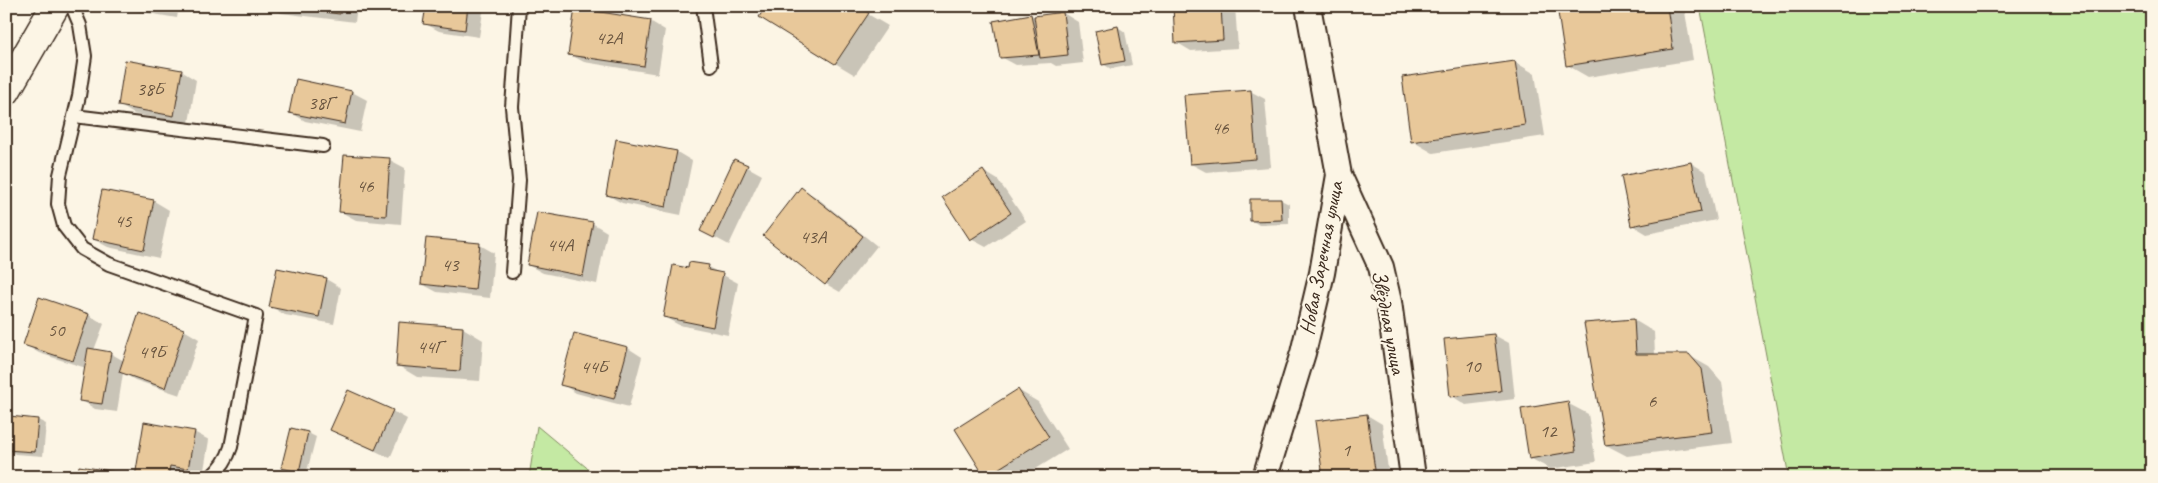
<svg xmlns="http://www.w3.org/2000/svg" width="2158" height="483" font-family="Caveat,sans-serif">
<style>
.green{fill:#c4e9a3;stroke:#808a60}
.shadow{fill:#0003;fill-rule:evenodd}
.building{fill:#e8c89a;stroke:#3b2a1e}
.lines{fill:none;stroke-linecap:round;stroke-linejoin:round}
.lane-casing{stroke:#3b2a1e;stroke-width:16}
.street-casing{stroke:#3b2a1e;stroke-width:28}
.secondary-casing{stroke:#3b2a1e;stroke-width:31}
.lane{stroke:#fcf5e5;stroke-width:12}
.street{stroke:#fcf5e5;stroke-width:24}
.secondary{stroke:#fcf5e5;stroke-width:28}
.labels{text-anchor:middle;stroke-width:4.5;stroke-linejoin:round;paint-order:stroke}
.number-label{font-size:19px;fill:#66523d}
.street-label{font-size:21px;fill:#3b2a1e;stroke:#fcf5e5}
</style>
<rect width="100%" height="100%" fill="#fcf5e5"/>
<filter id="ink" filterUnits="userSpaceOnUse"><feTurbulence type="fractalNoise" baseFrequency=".02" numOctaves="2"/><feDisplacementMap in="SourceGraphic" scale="10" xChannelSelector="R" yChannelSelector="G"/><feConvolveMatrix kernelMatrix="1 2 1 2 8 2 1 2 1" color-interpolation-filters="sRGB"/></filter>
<g filter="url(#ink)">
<path class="green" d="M1700,6H2152V477H1789Z
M537,426L598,477H529Z"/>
<path class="shadow" d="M123,6H179L177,18L130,10Z
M218,6H250V8Z
M269,6H357L355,22L281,13Z
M427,6H484L479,37L439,31L424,23Z
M854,6L888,26L855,75L835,63Z
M1174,6H1235L1238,48L1191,51L1176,42Z
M1558,6H1684L1693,60L1588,77L1567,65Z
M1063,13L1078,22L1083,63L1056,66L1051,63L1016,65L1001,57L1031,15L1034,17Z
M650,21L665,30L658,74L584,62L569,54Z
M1118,27L1125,32L1132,65L1111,69L1103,64Z
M1515,62L1535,74L1545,136L1433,153L1412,141Z
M181,71L196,80L189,123L134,114L119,105Z
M1250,91L1265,99L1271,167L1206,172L1191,164Z
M352,92L367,100L360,132L305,121L290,112Z
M617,141L677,152L692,161L681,215L622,203L607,195Z
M345,156L390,160L405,168L401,224L356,220L341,212Z
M735,160L762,175L729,245L701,230Z
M1691,163L1706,172L1716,220L1647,234L1632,225Z
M983,171L998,180L1026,221L986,247L971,239Z
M801,189L816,197L877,246L840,292L826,284Z
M103,191L154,201L169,210L159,258L108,247L93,239Z
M1281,200L1289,204V224L1259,225L1251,220Z
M592,223L607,232L597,284L543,273L528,265Z
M480,245L494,253L490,298L437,292L422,284Z
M708,267L738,283L728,335L679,325L664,317L689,269Z
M326,279L341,288L334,324L285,315L270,306Z
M40,298L89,315L104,324L94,350L110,353L124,361L140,315L184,330L199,339L180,395L135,380L123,373L117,412L95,409L81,400L86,368L39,353L24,344Z
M1634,320L1654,332L1655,355H1688L1709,367L1722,382L1732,443L1627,456L1606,445Z
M463,328L483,340L480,381L417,377L397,365Z
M1494,335L1509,343L1515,399L1466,405L1452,396Z
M628,348L642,357L629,407L576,393L562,384Z
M1018,390L1038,402L1068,449L1023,477H988L986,476Z
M1567,403L1588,414L1596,462L1550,469L1530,458Z
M392,411L407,419L390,458L332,430Z
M1367,415L1382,424L1389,477H1324Z
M10,417L38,420L46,424L43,456L15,454L7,449Z
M292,429L308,433L316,437L306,475L290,472L283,467ZM289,469L305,472V475L289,471Z
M194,432L209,440L203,476L185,473L184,477H137Z"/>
<path class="building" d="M271,6H341L340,14Z
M426,6H468L465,30L423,24Z
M766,6H856L869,13L835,64L759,17Z
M1173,6H1221L1223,40L1175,43Z
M1557,6H1667L1673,49L1566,66Z
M575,8L651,20L644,66L568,55Z
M1063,12L1068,55L1040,58L1034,16Z
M1031,14L1039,55L1000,58L993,21Z
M1118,26L1125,61L1102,65L1095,31Z
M125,60L182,70L174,116L118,106Z
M1515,61L1525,125L1411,142L1402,77Z
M296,79L352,91L345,124L289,113Z
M1251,90L1256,159L1190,164L1184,95Z
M616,139L677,151L666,207L606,195Z
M344,155L390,158L386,216L339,212Z
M734,159L748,165L714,238L700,231Z
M1691,162L1701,212L1631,226L1621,176Z
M983,170L1011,213L970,240L942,197Z
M801,187L863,236L825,285L763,236Z
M102,190L154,200L144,250L92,239Z
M1250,199H1281L1282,220L1250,221Z
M537,212L593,222L583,276L527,265Z
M426,238L480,243L475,290L421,284Z
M689,262L709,265L708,270L723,273L713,327L663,317L673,265L688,268Z
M277,268L327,278L319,317L269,307Z
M39,297L89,314L73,361L23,345Z
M139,313L184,329L165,388L119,372Z
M1634,319L1636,354H1689L1702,369L1712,432L1605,445L1584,323Z
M399,322L463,327L460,371L396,366Z
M574,333L628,347L614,399L560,385Z
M1494,334L1501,391L1450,397L1444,339Z
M88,348L111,352L102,404L79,401Z
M1018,389L1049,437L985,477L955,429Z
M348,390L393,410L375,450L330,430Z
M1568,401L1576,451L1529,459L1521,409Z
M1367,414L1376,477H1323L1315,421Z
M9,416L38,419L35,452L6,450Z
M144,422L195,431L188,469L170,466L168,477H135Z
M291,428L308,432L299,472L281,468Z
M79,466L123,473L122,477H77Z"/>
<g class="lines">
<g class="lane-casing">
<path id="lane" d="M72,6L80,25L85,56L79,96L60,175L58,204L64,226L82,249L109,264L256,316L231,447C227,460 221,468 211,477
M703,6L711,65
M74,116L323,146
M512,272L519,180L512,107L519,6"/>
</g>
<g class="street-casing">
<path id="street" d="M1339,175L1381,267L1389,302L1413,477
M1265,477L1303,353L1322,273L1339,175L1308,6"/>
</g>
<g class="secondary-casing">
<path id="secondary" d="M6,91L55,6"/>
</g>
<use href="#lane" class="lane"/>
<use href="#street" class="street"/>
<use href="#secondary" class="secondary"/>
</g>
</g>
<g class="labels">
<g class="number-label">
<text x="609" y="44">42А</text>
<text x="150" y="95">38Б</text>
<text x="321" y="109">38Г</text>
<text x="1220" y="134">46</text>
<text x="365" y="192">46</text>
<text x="123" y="227">45</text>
<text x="813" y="243">43А</text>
<text x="560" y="251">44А</text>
<text x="450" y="271">43</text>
<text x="56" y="336">50</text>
<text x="430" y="353">44Г</text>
<text x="152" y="358">49Б</text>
<text x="1472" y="372">10</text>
<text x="594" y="373">44Б</text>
<text x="1652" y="407">6</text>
<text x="1548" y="437">12</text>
<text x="1346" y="456">1</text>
</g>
<g class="street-label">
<text transform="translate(1321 258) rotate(-79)" y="7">Новая Заречная улица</text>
<text transform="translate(1389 322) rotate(79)" y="7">Звёздная улица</text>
</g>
</g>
<rect width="2158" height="483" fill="none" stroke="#fcf5e5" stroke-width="25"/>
<rect x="12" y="12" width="2133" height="458" fill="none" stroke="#3b2a1e" stroke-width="2" filter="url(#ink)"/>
</svg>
